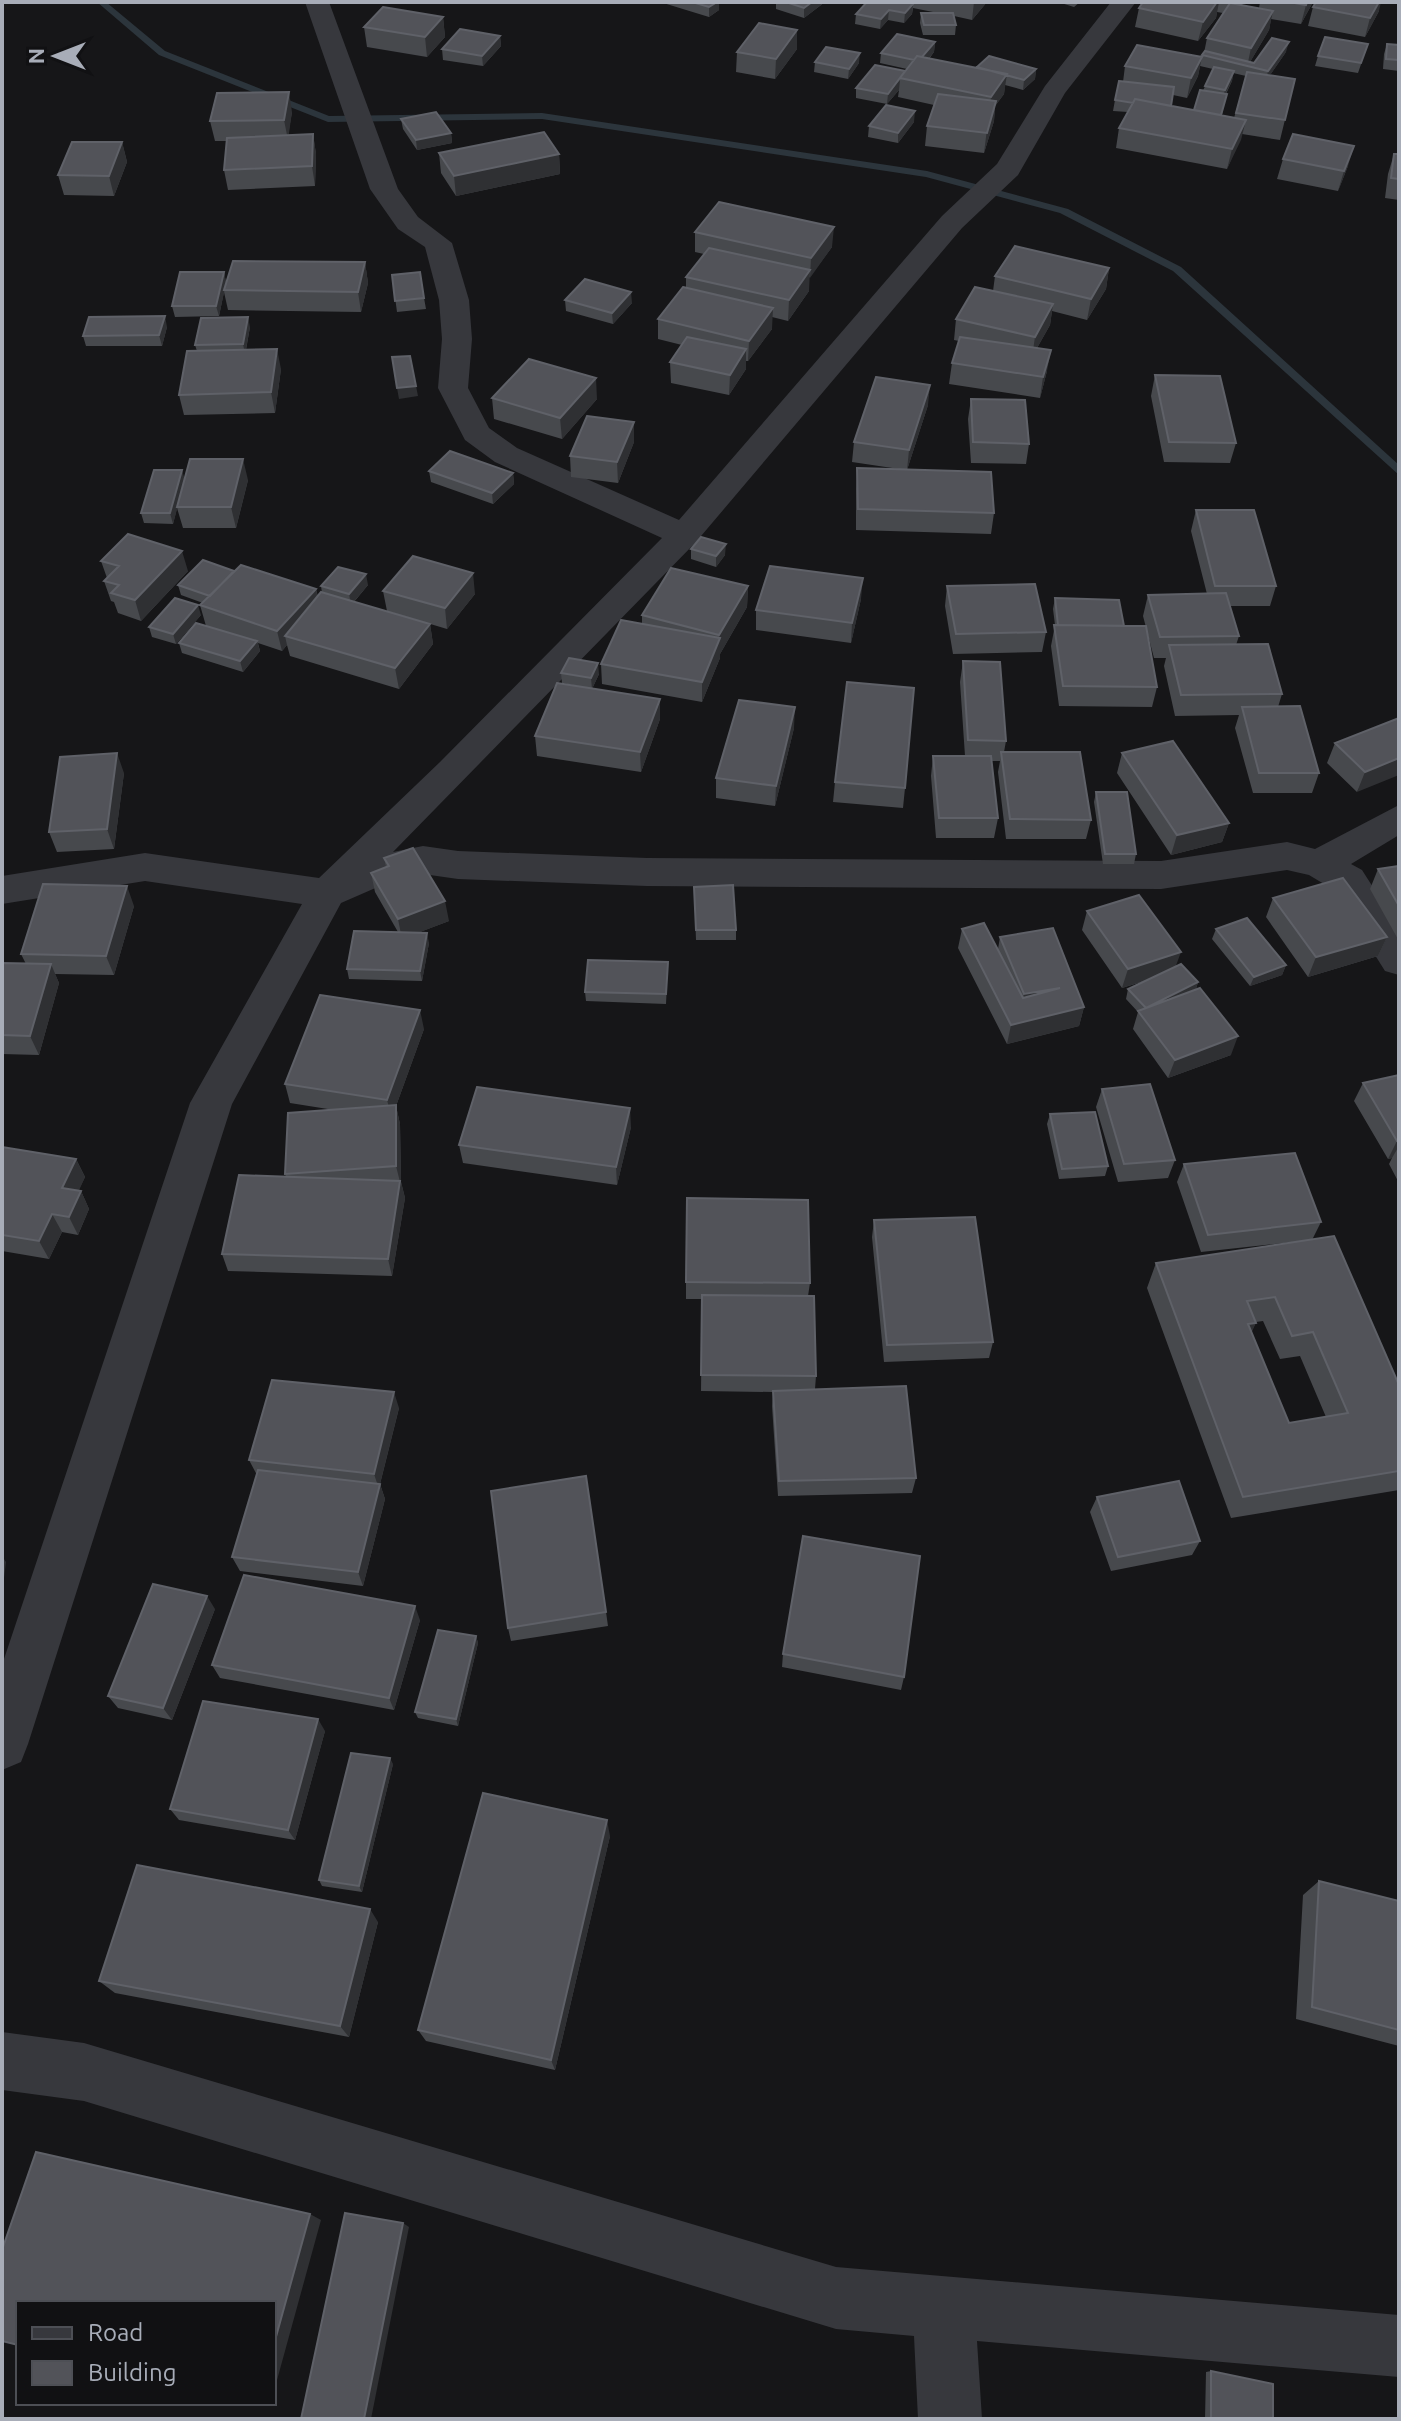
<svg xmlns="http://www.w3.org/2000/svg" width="1401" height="2421" font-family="Ubuntu,sans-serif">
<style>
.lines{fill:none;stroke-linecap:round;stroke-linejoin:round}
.stream{fill:#2c353c;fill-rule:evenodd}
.minor{fill:#37383d;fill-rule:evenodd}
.wall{fill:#47494d;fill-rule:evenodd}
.shaded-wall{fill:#2f3033}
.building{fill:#525359;stroke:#5f6168;stroke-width:2;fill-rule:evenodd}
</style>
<rect width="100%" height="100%" fill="#161618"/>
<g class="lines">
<path class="stream" d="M97,2H106L165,51L329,116L542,113L927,171L1068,209L1181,267L1399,465V475L1173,271L1060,213L926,177L542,119L328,122L159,55Z"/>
<path class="minor" d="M305,2H329L398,189L418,217L452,243L469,300L472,339L468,388L489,428L517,448L679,520L942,216L997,164L1045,86L1111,2H1136L1065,93L1018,175L962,228L696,542L393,852L423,846L458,851L647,858L1161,861L1287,842L1315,849L1399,805V835L1351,864L1362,870L1399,928V975L1385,971L1334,890L1309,875L1287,870L1161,889L647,886L458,879L423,874L396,879L341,903L232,1104L28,1744L21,1762L2,1770V1665L190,1103L302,904L145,881L2,904V876L145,853L319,878L440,762L662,538L495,462L465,440L438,388L442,339L439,300L425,247L398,229L370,189Z
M2,2032L84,2043L836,2267L1399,2315V2377L977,2341L982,2419H918L914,2336L836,2329L84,2101L2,2090Z"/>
</g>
<path class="wall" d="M660,2H719V10L709,17Z
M776,2H825L804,18L776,9Z
M867,2H987L972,20L954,16L956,25L955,35H923L920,23L921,13H938L913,8L912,14L904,23L888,20L880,29L855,24L856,14Z
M1061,2H1080L1074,7L1061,3Z
M1143,2H1244L1242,5L1259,8L1260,2H1313L1301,24L1271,19L1269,30L1250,62L1254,63L1286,52L1270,75L1295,79L1280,140L1242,134L1227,169L1116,148L1119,128L1128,112L1113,111L1115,100L1123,82L1125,66L1202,57L1204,53L1207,38L1223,13L1217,12L1216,18L1198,41L1135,27L1139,8ZM1200,66L1213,69L1194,110L1171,106L1173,95L1187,98L1198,76ZM1233,73L1246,76L1234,118L1222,115L1226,94L1232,81Z
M1313,7L1379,11L1365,37L1308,26Z
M443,17L445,37L427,57L367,47L364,27Z
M797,30V49L775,79L736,72L737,52Z
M500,36L501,46L483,66L443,60L442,49Z
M935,42L934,52L929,59L977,68V67L1036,69L1035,79L1023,90L1005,85L1004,94L995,106L994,121L984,153L925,146L927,126L934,105L898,97L899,90L887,104L856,98V88L905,71L907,69L880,63L881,53Z
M1368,44L1358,73L1315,66L1318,56Z
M1387,44L1399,45V71L1383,69L1384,54Z
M815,62L859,63L848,79L814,72Z
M292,112L288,135L313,134L316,154L315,186L228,190L224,170L227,141H215L210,121Z
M401,119L451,133L452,143L417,150L403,129Z
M914,122L898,143L868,137L869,126Z
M122,142L127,162L114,196L64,195L58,175Z
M439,153L559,154L560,174L456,196L441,173Z
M1394,154H1399V200L1385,198L1388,174Z
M1283,159L1348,166L1338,191L1277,179Z
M695,232L832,247L809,278V291L788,321L772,317V329L748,361H746V369L729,395L671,383L670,362L682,345L658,339V319L686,288V277L704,254L695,252Z
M365,262L368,283L361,312L228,310L224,292L219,316L175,317L172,306L224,272L226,282Z
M1109,268L1106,289L1087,320L1052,311L1050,325L1037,348L1047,371L1040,398L949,384L952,363L959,341L954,340L956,319L993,291L995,276Z
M392,275L424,298L426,309L397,312Z
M565,300L632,303L613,324L566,311Z
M167,327L162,346H86L83,336Z
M250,327L246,350L281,369L275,413L184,415L179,395L197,351L195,345Z
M1155,375L1236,443L1230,463L1164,462L1151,396Z
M492,398L597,399L562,439L494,419Z
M971,399L1029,444L1026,464L971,463L968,419Z
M928,405L907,470L994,513L991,534L856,530V489L857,468L899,469L852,462L854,442Z
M634,442L618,483L571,477L570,456Z
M429,471L513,473L514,484L493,504L431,482Z
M184,480H248L236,528H183L177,508L173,524L144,523L141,513Z
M1196,510L1276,586L1270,606H1230L1239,636L1236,645L1282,694L1278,707L1319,773L1312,793H1253L1235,728L1239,715L1175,716L1164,666L1166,658H1154L1143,616L1148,595L1207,594L1191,531Z
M691,549L725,555L716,567L691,559Z
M101,561L188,571L141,621L118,613L114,602L111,601L104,581L107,578Z
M234,571L316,589L318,597L322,593L321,586L368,585L354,602L430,624L433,644L399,689L290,656L287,645L282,651L258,643L260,651L243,672L182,653L179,643L206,626L200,605L203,603L181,595L178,585Z
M748,586L747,607L720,654V658L702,702L602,684L601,664L642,624V615Z
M947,586L1046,632L1042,652L953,654L945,606Z
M383,591L475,594L447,629L387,611Z
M1055,598L1124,626L1157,687L1152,707L1059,706L1051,646L1055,625L1053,609Z
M861,599L851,643L756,630V610Z
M201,615L176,644L152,637L149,627Z
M963,661L1006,741L1004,752L1091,820L1086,839H1006L998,772L1000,761H991L998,818L994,838H936L931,776L933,756H965L960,682Z
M561,673L599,674L592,689L660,699V719L641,772L537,756L535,736L589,688L562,683Z
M1399,718L1357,792L1327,763L1335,743Z
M794,728L775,806L716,798V778Z
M1122,753L1229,823L1222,842L1171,855L1117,773Z
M124,773L114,849L57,852L49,832Z
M835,782L905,788L903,808L833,802Z
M1096,792L1136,854L1134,864H1103L1094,802Z
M384,858L449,921L417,933L429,943L422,981L349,979L347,969L398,932L375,892L371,873L386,867Z
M1399,866V941L1370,889L1378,869Z
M694,887L736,930V940H696Z
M1273,898L1387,937L1378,956L1308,977L1266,917Z
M134,906L114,975L55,974L59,983L39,1055L2,1054V963L26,964L21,954Z
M1087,911L1176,967L1198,982L1196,989L1231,1055L1168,1078L1133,1029L1138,1012L1126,999L1128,989L1151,979L1122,988L1082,930Z
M962,929L998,949L1000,937L1084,1007L1079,1026L1007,1044L958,948Z
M1216,929L1286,965L1282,975L1250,986L1212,939Z
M668,962L666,1004L586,1001L585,992Z
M424,1029L396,1106L400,1124L401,1182L405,1198L392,1276L228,1271L222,1254L286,1177L285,1174L334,1110L290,1103L285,1084Z
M1399,1075V1183L1389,1164L1392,1158L1388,1159L1354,1101L1363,1083Z
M1102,1089L1175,1160L1168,1178L1118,1182L1096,1107Z
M1050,1114L1108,1166L1105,1176L1059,1179L1047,1124Z
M631,1127L617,1185L463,1163L459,1145Z
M2,1147L76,1159L85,1177L78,1191H81L89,1209L78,1235L62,1232L49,1259L2,1251Z
M1184,1164L1321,1222L1312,1240L1201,1252L1177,1182Z
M874,1220L993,1342L989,1358L884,1362L872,1237Z
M1334,1236L1399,1385V1490L1231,1518L1147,1288L1156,1263ZM1263,1321L1280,1359L1300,1356L1326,1417L1289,1423L1251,1333L1256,1322Z
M686,1282L810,1283L808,1296L816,1376L815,1389L916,1478L912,1493L778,1496L772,1406L773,1392L701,1391L702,1299H686Z
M399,1408L380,1484L385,1499L363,1586L240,1571L232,1557L257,1475L249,1460Z
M1097,1497L1200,1541L1192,1555L1111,1571L1090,1512Z
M215,1609L172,1720L118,1708L108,1696Z
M606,1612L608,1626L511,1641L508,1628Z
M420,1620L394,1710L220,1678L212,1665Z
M476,1636L478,1643L458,1726L418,1718L415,1712Z
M783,1654L904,1677L901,1690L782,1667Z
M325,1731L295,1840L179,1820L170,1809Z
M393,1764L362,1892L322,1886L319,1880Z
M610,1836L555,2070L426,2041L418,2030Z
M1319,1881L1399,1901V2046L1296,2019L1303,1895Z
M378,1922L349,2037L115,1993L99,1981Z
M1211,2371L1273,2419H1205L1206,2372Z"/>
<path class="shaded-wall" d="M717,2H719V10L709,17V7Z
M812,2H825L804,18V8Z
M974,2H987L972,20Z
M1217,2H1219L1216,18L1198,41L1203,22Z
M1307,2H1313L1301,24L1306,5Z
M1379,2H1381L1379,11L1365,37L1370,18Z
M913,4L912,14L904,23L905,13Z
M889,10L888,20L880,29L881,19Z
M1273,11L1269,30L1247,67L1251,48Z
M443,17L445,37L427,57L425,37Z
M797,30V49L775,79L776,59Z
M500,36L501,46L483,66L482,56Z
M935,42L934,52L918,71L919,61Z
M1289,42L1286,52L1266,81L1268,71Z
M860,53L859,63L848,79L849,69Z
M1202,57L1198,76L1187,98L1191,78Z
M1036,69L1035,79L1023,90L1024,80Z
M1234,71L1232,81L1222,100L1225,90Z
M1007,74L1004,94L995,106L994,121L984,153L991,97Z
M900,80L899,90L887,104L888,94Z
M289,92L292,112L288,140L284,120Z
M915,111L914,122L898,143V133Z
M1246,120L1241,140L1227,169L1232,149Z
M451,133L452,143L417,150L416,140Z
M313,134L316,154L315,186L312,166Z
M122,142L127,162L114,196L109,176Z
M1354,146L1348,166L1338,191L1344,171Z
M559,154L560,174L456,196L454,176Z
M834,227L832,247L810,278L811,258Z
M365,262L368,283L361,312L358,292Z
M1109,268L1106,289L1087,320L1091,299Z
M810,270L809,291L788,321L789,300Z
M224,272L226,283L219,316L216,306Z
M631,292L632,303L613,324L612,313Z
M1053,304L1050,325L1032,357L1035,337Z
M773,308L772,329L748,361L749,341Z
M165,316L167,327L162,346L159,335Z
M248,317L250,327L245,354L243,344Z
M277,349L281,369L275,413L271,392Z
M746,349V369L729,395L730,375Z
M1051,350L1047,371L1040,398L1043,377Z
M596,378L597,399L562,439L560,418Z
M930,385L928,405L907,470L909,450Z
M416,386L418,396L399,399L397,388Z
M634,422V442L618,483L617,462Z
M243,459L248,480L236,528L231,507Z
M182,470L185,480L173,524L170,513Z
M513,473L514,484L493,504L492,493Z
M726,544L725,555L716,567V556Z
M182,551L188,571L141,621L135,600Z
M473,573L475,594L447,629L445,608Z
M366,574L368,585L351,605L349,594Z
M863,578L861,599L851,643L852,623Z
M748,586L747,607L720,654V658L702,702V682L719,640V635Z
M316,589L320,609L285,636L287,645L282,651L277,631Z
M198,605L201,615L176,644L173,634Z
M430,624L433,644L399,689L395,668Z
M257,641L260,651L243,672L240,661Z
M598,663L599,674L592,689L591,678Z
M660,699V719L641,772L640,752Z
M795,707L794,728L775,806L776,786Z
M117,753L124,773L114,849L107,829Z
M1399,758V775L1357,792L1365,772Z
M1229,823L1222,842L1171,855L1177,835Z
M127,886L134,906L114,975L106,956Z
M445,901L449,921L402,939L398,919Z
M427,933L429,943L422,981L420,971Z
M1387,937L1378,956L1308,977L1316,957Z
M1181,952L1174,971L1122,988L1128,969Z
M51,964L59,983L39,1055L30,1036Z
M1286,965L1282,975L1250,986L1254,977Z
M1198,982L1195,992L1143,1017L1146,1008Z
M1060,988L1020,1013L1024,994Z
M1084,1007L1079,1026L1007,1044L1011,1025Z
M420,1010L424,1029L396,1106L400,1124L401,1182L405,1198L392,1276L388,1259L400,1182L396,1166L392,1119L387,1100Z
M1238,1036L1231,1055L1168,1078L1175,1060Z
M630,1108L631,1127L617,1185L616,1167Z
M1397,1141H1399V1146L1392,1158L1388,1159Z
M76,1159L85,1177L72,1206L62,1188Z
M81,1191L89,1209L78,1235L69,1217Z
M52,1214L62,1232L49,1259L39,1241Z
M1256,1323L1245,1346L1248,1324Z
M394,1392L399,1408L380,1484L385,1499L363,1586L358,1572L379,1489L374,1474Z
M2,1556L6,1562L2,1594Z
M207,1596L215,1609L172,1720L163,1708Z
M415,1606L420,1620L394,1710L389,1698Z
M476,1636L478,1643L458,1726L456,1719Z
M318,1719L325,1731L295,1840L288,1830Z
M390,1758L393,1764L362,1892L359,1886Z
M607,1820L610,1836L555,2070L551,2060Z
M370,1909L378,1922L349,2037L340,2026Z
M310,2214L321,2220L274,2391V2344Z
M403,2223L409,2227L371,2419H364Z"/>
<path class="building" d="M692,2H717L709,7Z
M786,2H812L804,8Z
M867,2H906L913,4L905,13L889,10L881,19L856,14Z
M1143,2H1217L1203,22L1139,8Z
M1289,2H1307L1306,5Z
M1316,2H1379L1370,18L1313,7Z
M1230,3L1273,11L1251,48L1207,38Z
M383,7L443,17L425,37L364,27Z
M921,13H953L956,25H924Z
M759,23L797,30L776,59L737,52Z
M460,29L500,36L482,56L442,49Z
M897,34L935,42L922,57L917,56L914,60L881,53Z
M1325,37L1368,44L1361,63L1318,56Z
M1272,38L1289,42L1268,71L1202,55L1205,51L1254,63Z
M1387,44L1399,45V60L1386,59Z
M1137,45L1202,57L1191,78L1125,66Z
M826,47L860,53L849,69L815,62Z
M917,56L1007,74L991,97L900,78Z
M989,56L1036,69L1024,80L977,67Z
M875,65L905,71L888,94L856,88Z
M1214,67L1234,71L1225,90L1205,86Z
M1247,72L1295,79L1285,120L1236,113Z
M1119,81L1174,87L1171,106L1135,99L1133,103L1115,100Z
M1200,90L1227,94L1221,115L1194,110Z
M289,92L284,120L210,121L217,93Z
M938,94L996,101L987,133L927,126Z
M1135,99L1246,120L1232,149L1119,128Z
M886,105L915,111L898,133L869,126Z
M436,112L451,133L416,140L401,119Z
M544,132L559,154L454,176L439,153Z
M313,134L312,166L224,170L227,138Z
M1293,134L1354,146L1344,171L1283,159Z
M72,142H122L109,176L58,175Z
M1394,154H1399V179L1391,178Z
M719,202L834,227L811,258L695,232Z
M1015,246L1109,268L1091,299L995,276Z
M709,248L810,270L789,300L686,277Z
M233,261L365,262L358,292L224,290Z
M180,272H224L216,306H172Z
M420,272L424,298L395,301L392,275Z
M585,279L631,292L612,313L565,300Z
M683,287L773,308L749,341L658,319Z
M975,287L1053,304L1035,337L956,319Z
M165,316L159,335L83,336L89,317Z
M248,317L243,344L195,345L201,318Z
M687,337L746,349L730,375L670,362Z
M960,337L1051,350L1043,377L952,363Z
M277,349L271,392L179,395L187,351Z
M410,356L416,386L397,388L392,357Z
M529,359L596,378L560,418L492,398Z
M1155,375L1220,376L1236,443L1169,442Z
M876,377L930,385L909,450L854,442Z
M971,399L1025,400L1029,444L973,442Z
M587,416L634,422L617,462L570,456Z
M450,451L513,473L492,493L429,471Z
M190,459H243L231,507H177Z
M857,468L991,472L994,513L858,509Z
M154,470H182L170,513H141Z
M1196,510H1254L1276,586H1215Z
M128,534L182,551L135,600L111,593L119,585L104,581L119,566L101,561Z
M701,537L726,544L716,556L691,549Z
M413,556L473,573L445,608L383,591Z
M203,560L234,571L210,596L178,585Z
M241,565L316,589L277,631L200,605Z
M770,566L863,578L852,623L756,610Z
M338,567L366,574L349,594L321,586Z
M671,568L748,586L719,635L642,615Z
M1035,584L1046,632L956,634L947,586Z
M321,592L430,624L395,668L285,636Z
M1226,593L1239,636L1160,637L1148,595Z
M175,598L198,605L173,634L149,627Z
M1055,598L1119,600L1124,626L1058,625Z
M621,620L720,638L702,682L601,664Z
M196,623L257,641L240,661L179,643Z
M1054,625L1146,626L1157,687L1063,686Z
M1268,644L1282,694L1181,695L1169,645Z
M569,658L598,663L591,678L561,673Z
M963,661L1000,662L1006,741L968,740Z
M847,682L914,688L905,788L835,782Z
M557,683L660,699L640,752L535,736Z
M739,700L795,707L776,786L716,778Z
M1300,706L1319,773H1259L1242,707Z
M1399,718V758L1365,772L1335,743Z
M1173,741L1229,823L1177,835L1122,753Z
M1001,752H1080L1091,820L1010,819Z
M117,753L107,829L49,832L60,757Z
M933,756H991L998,818H939Z
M1096,792H1127L1136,854H1105Z
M413,848L445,901L398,919L371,873L389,866L384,858Z
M1399,866V906L1378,869Z
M1343,878L1387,937L1316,957L1273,898Z
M43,884L127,886L106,956L21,954Z
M733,885L736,930H696L694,887Z
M1139,895L1181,952L1128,969L1087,911Z
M1247,918L1286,965L1254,977L1216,929Z
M984,923L1023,998L1060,988L1024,994L1000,937L1053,928L1084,1007L1011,1025L962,929Z
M354,931L427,933L420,971L347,969Z
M588,960L668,962L666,994L585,992Z
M2,963L51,964L30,1036L2,1035Z
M1181,964L1198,982L1146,1008L1128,989Z
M1200,988L1238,1036L1175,1060L1138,1011Z
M320,995L420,1010L387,1100L285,1084Z
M1399,1075V1141H1397L1363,1083Z
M1150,1084L1175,1160L1124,1164L1102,1089Z
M477,1087L630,1108L616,1167L459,1145Z
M396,1105V1166L285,1174L288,1113Z
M1095,1112L1108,1166L1062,1169L1050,1114Z
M2,1147L76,1159L62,1188L81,1191L69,1217L52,1214L39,1241L2,1235Z
M1295,1153L1321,1222L1208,1235L1184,1164Z
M239,1175L400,1181L388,1259L222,1254Z
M687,1198L808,1200L810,1283L686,1282Z
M975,1217L993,1342L887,1345L874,1220Z
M1334,1236L1399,1385V1471L1243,1497L1156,1263ZM1275,1297L1292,1336L1313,1332L1348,1413L1289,1423L1248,1324L1256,1323L1247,1301Z
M702,1295L814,1296L816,1376L701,1375Z
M272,1380L394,1392L374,1474L249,1460Z
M906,1386L916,1478L779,1481L773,1391Z
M258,1470L380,1484L358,1572L232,1557Z
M586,1476L606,1612L508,1628L491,1491Z
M1179,1481L1200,1541L1118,1557L1097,1497Z
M803,1536L920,1556L904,1677L783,1654Z
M244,1575L415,1606L389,1698L212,1665Z
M153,1584L207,1596L163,1708L108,1696Z
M438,1630L476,1636L456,1719L415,1712Z
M203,1701L318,1719L288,1830L170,1809Z
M351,1753L390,1758L359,1886L319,1880Z
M483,1793L607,1820L551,2060L418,2030Z
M137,1865L370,1909L340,2026L99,1981Z
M1319,1881L1399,1901V2030L1312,2007Z
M36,2152L310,2214L274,2344V2303H18V2345L2,2341V2250Z
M345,2213L403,2223L364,2419H301Z
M1211,2371L1273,2384V2419H1211Z"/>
<rect width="1401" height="2421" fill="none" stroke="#a8adb8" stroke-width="8"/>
<rect x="16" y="2301" width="260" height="104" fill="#111113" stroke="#4d4f55" stroke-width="2"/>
<rect x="32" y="2327" width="40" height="12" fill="#37383d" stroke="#4d4f55" stroke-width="2"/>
<text x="88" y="2341" font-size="24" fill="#a8adb8">Road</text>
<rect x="32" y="2361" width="40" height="24" fill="#525359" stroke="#4d4f55" stroke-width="2"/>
<text x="88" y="2381" font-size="24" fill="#a8adb8">Building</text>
<g transform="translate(56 56) rotate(270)" stroke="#111113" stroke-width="6" paint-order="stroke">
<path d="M0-6L14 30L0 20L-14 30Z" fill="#a8adb8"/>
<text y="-12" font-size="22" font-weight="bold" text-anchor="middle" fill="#a8adb8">N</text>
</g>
</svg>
